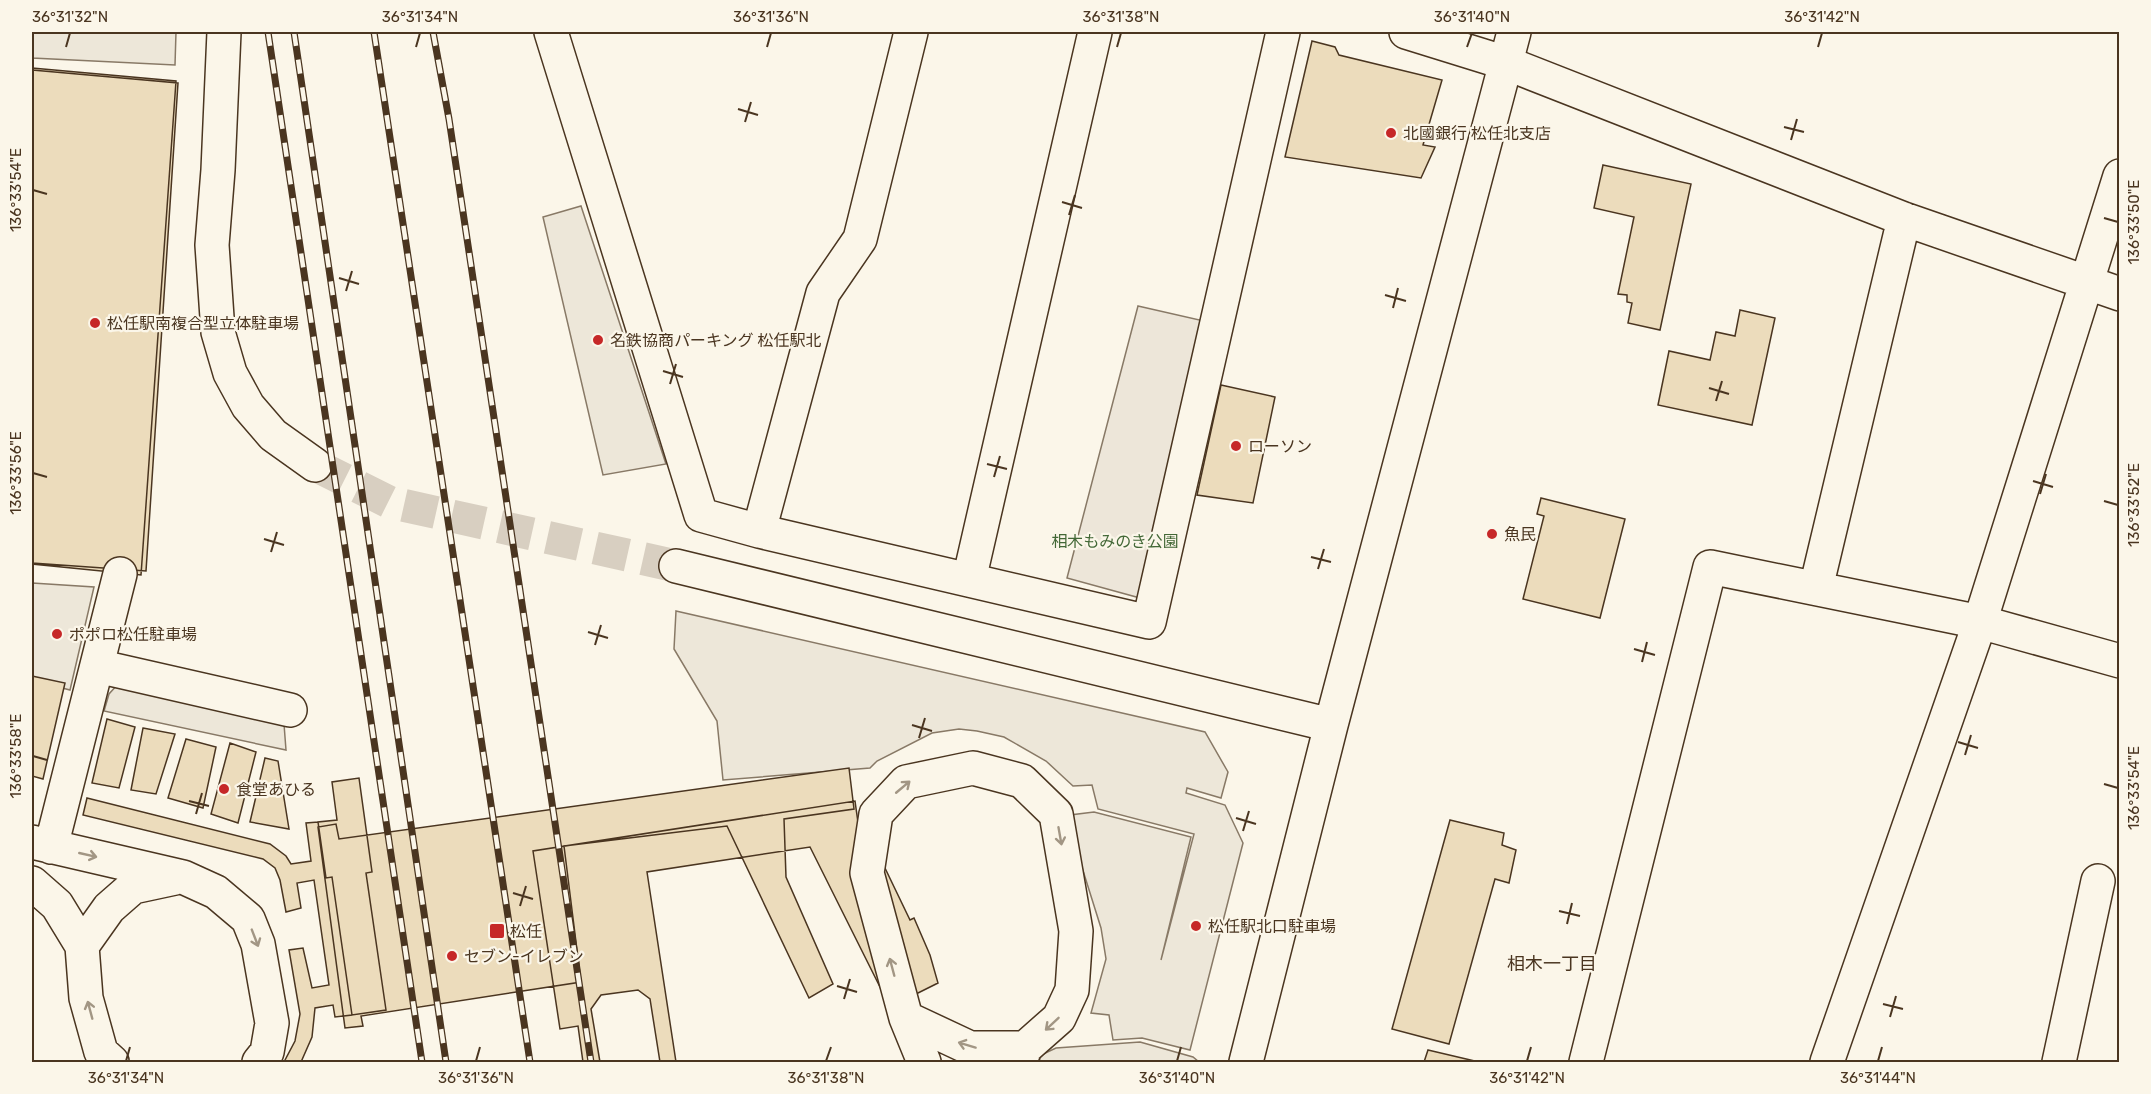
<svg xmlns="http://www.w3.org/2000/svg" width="2151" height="1094" font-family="Rubik,'Noto Sans JP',sans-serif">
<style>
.green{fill:#ede6d9;stroke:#887966;stroke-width:1.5}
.parking{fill:#ede7d9;stroke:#887966;stroke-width:1.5}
.building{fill:#ecdcbc;stroke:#4a3520;stroke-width:1.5}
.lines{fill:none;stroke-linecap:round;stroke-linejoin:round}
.tertiary-tunnel{stroke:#d8cfc1;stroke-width:33;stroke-dasharray:33 16;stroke-linecap:butt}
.minor-casing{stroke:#4a3520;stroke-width:36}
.tertiary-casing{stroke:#4a3520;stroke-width:36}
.minor{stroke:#fbf6e9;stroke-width:33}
.tertiary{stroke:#fbf6e9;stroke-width:33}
.rail-casing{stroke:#4a3520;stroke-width:7}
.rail{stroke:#fbf6e9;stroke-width:4.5;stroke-dasharray:14;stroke-linecap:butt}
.oneway{stroke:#a29684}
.ticks{fill:none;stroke:#4a3520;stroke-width:2}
.poi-dot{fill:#c62828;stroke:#fbf6e9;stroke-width:2}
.labels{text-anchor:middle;stroke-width:4.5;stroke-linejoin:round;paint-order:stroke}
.poi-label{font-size:16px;fill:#4a3520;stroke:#fbf6e9;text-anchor:start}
.park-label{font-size:16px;fill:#436837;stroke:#fbf6e9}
.neighbourhood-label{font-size:18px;fill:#4a3520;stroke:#fbf6e9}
.neatline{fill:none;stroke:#4a3520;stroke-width:2}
.ticks-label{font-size:15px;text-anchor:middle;fill:#4a3520}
</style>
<rect width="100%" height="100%" fill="#fbf6e9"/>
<path class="green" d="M1138,306L1204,321L1140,598L1067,578Z"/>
<path class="parking" d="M32,32H176L175,65L32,58Z
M581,206L666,464L603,475L543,217Z
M32,583L94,587L70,690L32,680Z
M676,611L1205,732L1228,772L1221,798L1187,788L1186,793L1225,805L1243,843L1190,1050L1142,1038L1113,1040L1109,1015L1091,1013L1106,959L1101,928L1069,826L1070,815L1094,812L1191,837L1161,960L1194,834L1098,809L1092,785L1073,786L1046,761L1004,737L977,731L959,729L932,733L877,761L870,768L723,780L717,721L674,649Z
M118,684L284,724L286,750L104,711L109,694Z
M1140,1042L1193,1057L1199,1062H1039L1041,1055L1056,1048Z"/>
<path class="building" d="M1312,41L1335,47L1339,55L1442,80L1423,145L1435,147L1421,178L1285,157Z
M32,68L176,81L141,575L32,564Z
M32,70L178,83L146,571L32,563Z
M1603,165L1691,184L1660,330L1628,323L1632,303L1627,302V295L1618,294L1634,217L1594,208Z
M1740,310L1775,318L1752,425L1658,405L1669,351L1710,360L1716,332L1735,336Z
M1221,385L1275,397L1253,503L1197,495Z
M1541,498L1625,519L1600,618L1523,599L1544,516L1537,514Z
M32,676L65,683L43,779L32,776Z
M107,719L135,727L119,788L92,783Z
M143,728L175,734L156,794L131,790Z
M186,739L216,747L203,808L168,798Z
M230,743L256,752L238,823L211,814Z
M265,758L278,761L289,829L250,822Z
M849,768L854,809L784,819L786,877L833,984L809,998L727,826L564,846L581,982L361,1016L363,1026L345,1028L318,827L336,824L339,839Z
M359,778L372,872L366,873L386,1010L352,1015L332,877L326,878L318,822L337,820L332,782Z
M87,798L270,844L286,856L291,864L311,861L306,823L318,822L326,878L332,877L352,1015L335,1017L333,1005L315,1008L312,1037L301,1062H284L295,1041L300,1014L289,950L303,948L312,988L329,985L314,880L297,883L301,908L286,912L280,880L275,868L263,859L83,815Z
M855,801L861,844L871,839L910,920L914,918L930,955L938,983L890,1007L810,847L647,872L676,1062H660L650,999L638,990L601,995L591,1009L600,1062H583L578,1026L560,1029L533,851Z
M1450,820L1504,833L1502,845L1516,850L1509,883L1495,879L1449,1044L1392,1029Z
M1428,1050L1479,1062H1424Z"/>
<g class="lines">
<path class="tertiary-tunnel" d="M315,465L389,502L676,566"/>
<g class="minor-casing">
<path id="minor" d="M551,32L701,515L759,531L823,293L860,239L911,32
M1406,32L1506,63L1904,219L2120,294
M759,531L1149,622L1283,32
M969,580L1095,32
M1816,588L1904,219
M97,666L290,710
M32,842L183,877L216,892L248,919L258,944L272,1023L267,1052L259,1062
M51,847L120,574
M32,883L57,905L82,946L86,998L101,1052L112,1062
M82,946L109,908L133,887L175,878
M906,1018L970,1048H1025
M924,1062L906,1018L867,873L876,814L906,782L973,768L1022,781L1056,814L1076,931L1072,990L1059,1018L1025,1048L1020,1062
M1586,1062L1710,567L1980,622L2120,661
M1827,1062L1980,622L2120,176
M2059,1062L2098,881"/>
</g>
<g class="tertiary-casing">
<path id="tertiary" d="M224,32L218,170L212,245L218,332L230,373L248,406L273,435L315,465
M676,566L1331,725
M1246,1062L1331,725L1514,32"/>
</g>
<use href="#minor" class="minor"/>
<use href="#tertiary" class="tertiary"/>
<g class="rail-casing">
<path id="rail" d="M268,32L422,1062
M294,32L446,1062
M374,32L530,1062
M433,32L449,119L591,1062"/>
</g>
<use href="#rail" class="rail"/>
</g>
<defs><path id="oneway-shaft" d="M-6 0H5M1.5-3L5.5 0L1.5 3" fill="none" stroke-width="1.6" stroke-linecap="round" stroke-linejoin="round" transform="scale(1.5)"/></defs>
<g class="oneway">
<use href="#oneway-shaft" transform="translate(903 787) rotate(-40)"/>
<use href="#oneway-shaft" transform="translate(1060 836) rotate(80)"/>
<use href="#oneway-shaft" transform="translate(88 855) rotate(13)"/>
<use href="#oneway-shaft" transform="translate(255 938) rotate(69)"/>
<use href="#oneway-shaft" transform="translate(892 967) rotate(-105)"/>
<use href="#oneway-shaft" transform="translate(90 1010) rotate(-105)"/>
<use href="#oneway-shaft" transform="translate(1052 1024) rotate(137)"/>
<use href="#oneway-shaft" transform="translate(967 1045) rotate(-163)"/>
</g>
<path class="ticks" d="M66,47L70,33M416,47L420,33M767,47L771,33M1117,47L1121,33M1467,47L1472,33M1818,47L1822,33M738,109L758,115M745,122L751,102M1784,127L1804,132M1791,140L1797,119M33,190L47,194M1062,202L1082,208M1069,215L1075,195M2104,218L2118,222M339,278L359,284M346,291L352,271M1385,295L1406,301M1393,308L1398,288M663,371L683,377M670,384L676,364M1709,388L1729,394M1716,401L1722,381M987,464L1007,469M33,473L47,477M994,477L1000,456M2033,481L2053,487M2040,494L2046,474M2104,501L2118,505M264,539L284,545M271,552L277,532M1311,557L1331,562M1318,569L1324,549M588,632L608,638M595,645L601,625M1634,649L1655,655M1642,662L1647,642M912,725L932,731M919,738L925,718M1958,742L1978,748M1965,755L1971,735M33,756L47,760M2104,784L2118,788M189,801L209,806M196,814L202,793M1236,818L1256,824M1243,831L1249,811M513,893L533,899M520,906L526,886M1559,911L1580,916M1567,924L1572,903M837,986L857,992M844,999L850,979M1883,1004L1903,1009M1890,1017L1896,996M126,1061L130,1047M476,1061L480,1047M826,1061L831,1047M1177,1061L1181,1047M1527,1061L1531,1047M1878,1061L1882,1047"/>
<g class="poi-dot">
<circle cx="1391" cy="133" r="6"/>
<circle cx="95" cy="323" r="6"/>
<circle cx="598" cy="340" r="6"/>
<circle cx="1236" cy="446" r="6"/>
<circle cx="1492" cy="534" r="6"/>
<circle cx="57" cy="634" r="6"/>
<circle cx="224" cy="789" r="6"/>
<circle cx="1196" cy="926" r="6"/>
<rect x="489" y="923" width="16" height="16" rx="3"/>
<circle cx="452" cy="956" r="6"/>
</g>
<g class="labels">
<g class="poi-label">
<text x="1403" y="139">北國銀行 松任北支店</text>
<text x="107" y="329">松任駅南複合型立体駐車場</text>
<text x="610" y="346">名鉄協商パーキング 松任駅北</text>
<text x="1248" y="452">ローソン</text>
<text x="1504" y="540">魚民</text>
<text x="69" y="640">ポポロ松任駐車場</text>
<text x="236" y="795">食堂あひる</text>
<text x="1208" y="932">松任駅北口駐車場</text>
<text x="510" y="937">松任</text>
<text x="464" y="962">セブン-イレブン</text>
</g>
<g class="park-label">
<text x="1115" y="547">相木もみのき公園</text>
</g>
<g class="neighbourhood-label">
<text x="1552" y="970">相木一丁目</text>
</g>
</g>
<rect width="2151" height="1094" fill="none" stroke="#fbf6e9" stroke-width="66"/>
<rect x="33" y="33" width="2085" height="1028" class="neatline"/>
<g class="ticks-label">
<text x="70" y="22">36°31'32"N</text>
<text x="420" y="22">36°31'34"N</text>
<text x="771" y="22">36°31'36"N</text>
<text x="1121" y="22">36°31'38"N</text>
<text x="1472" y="22">36°31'40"N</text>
<text x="1822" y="22">36°31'42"N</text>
<text transform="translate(16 190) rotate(-90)" y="5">136°33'54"E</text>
<text transform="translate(2134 222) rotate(-90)" y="5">136°33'50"E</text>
<text transform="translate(16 473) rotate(-90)" y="5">136°33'56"E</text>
<text transform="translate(2134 505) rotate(-90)" y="5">136°33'52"E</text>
<text transform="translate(16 756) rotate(-90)" y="5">136°33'58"E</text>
<text transform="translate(2134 788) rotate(-90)" y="5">136°33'54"E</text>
<text x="126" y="1083">36°31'34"N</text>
<text x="476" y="1083">36°31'36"N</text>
<text x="826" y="1083">36°31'38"N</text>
<text x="1177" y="1083">36°31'40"N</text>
<text x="1527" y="1083">36°31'42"N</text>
<text x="1878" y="1083">36°31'44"N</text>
</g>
</svg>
